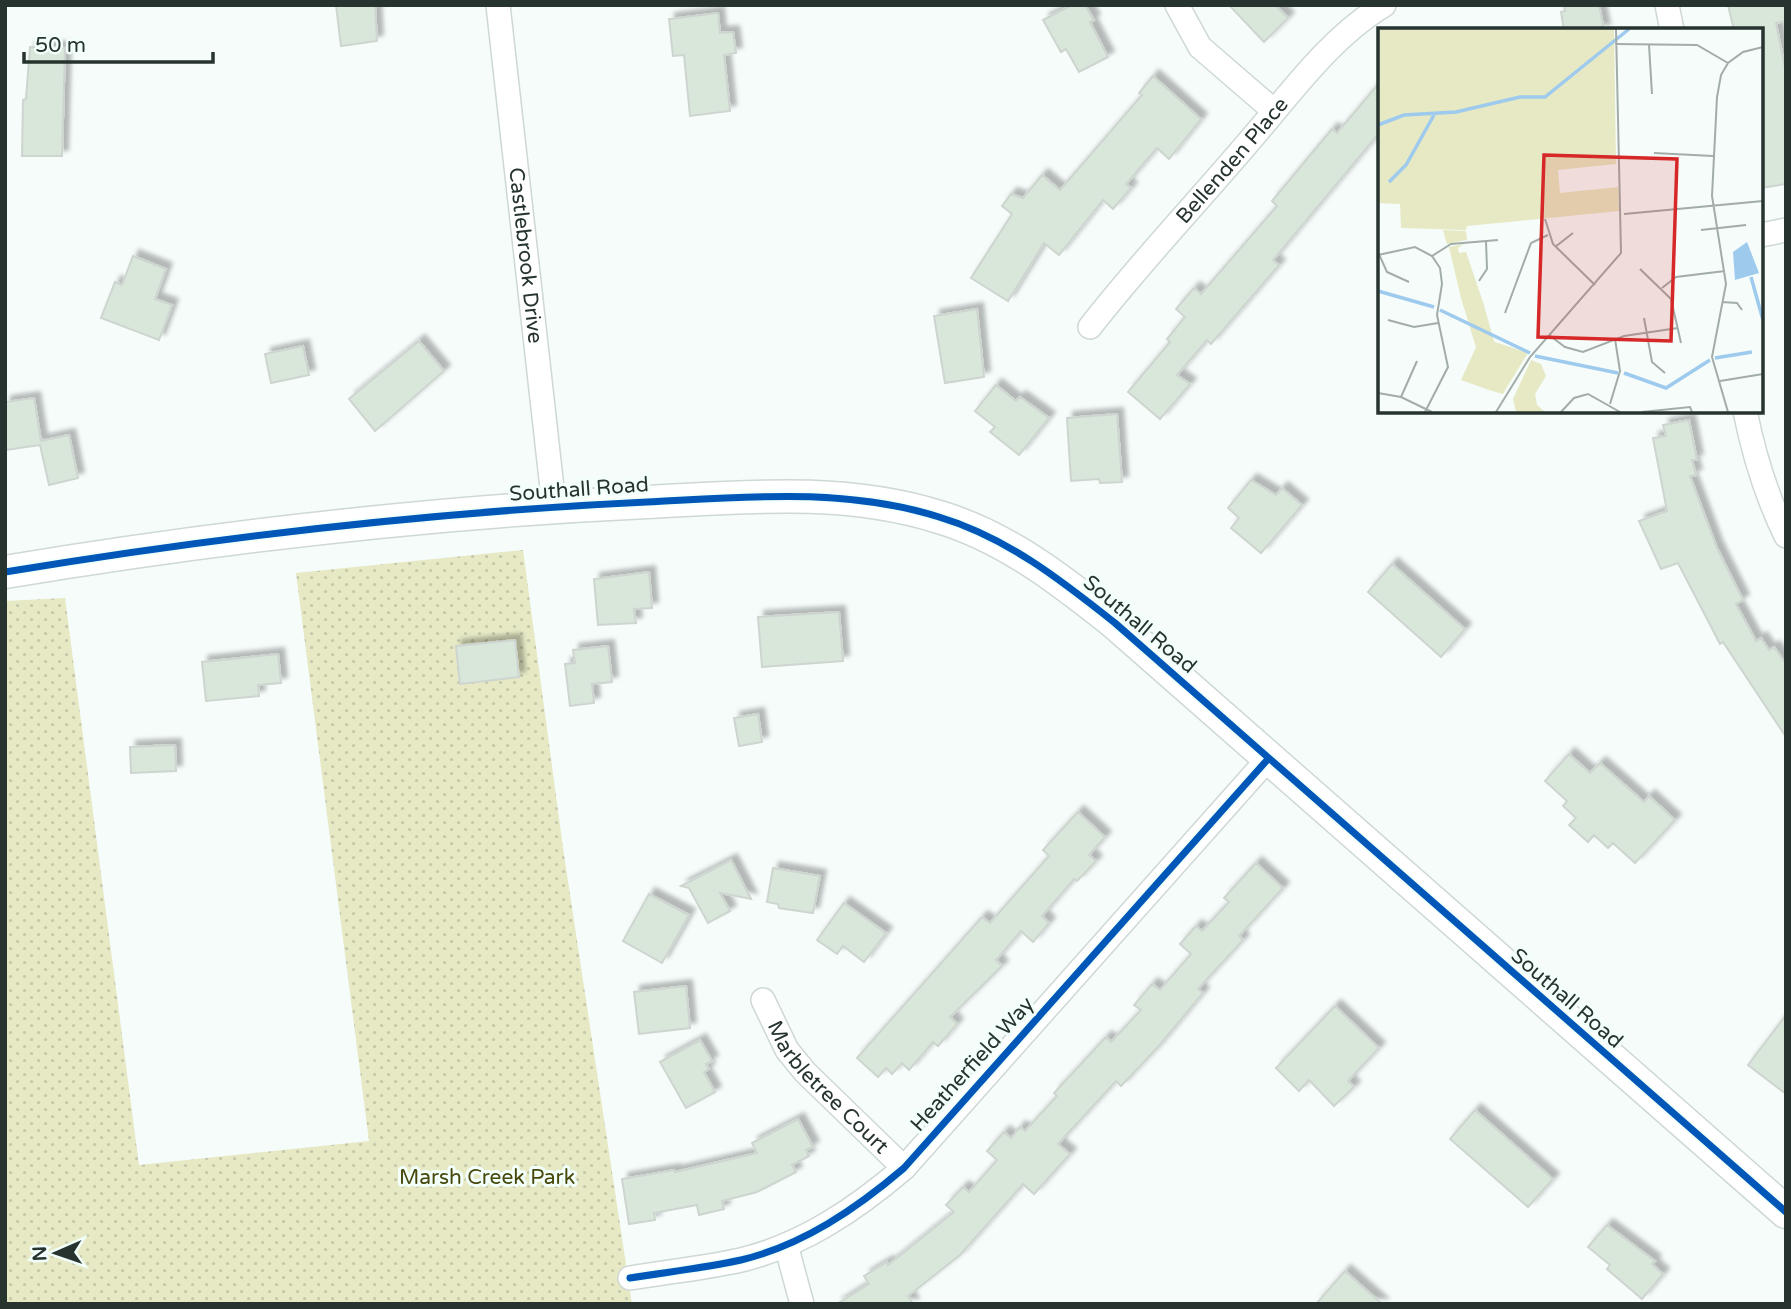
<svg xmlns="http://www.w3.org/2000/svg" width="1791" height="1309" font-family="'Varela Round',sans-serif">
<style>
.park{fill:url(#park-dots)}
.building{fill:#d8e7da;stroke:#ced5d0;stroke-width:2;filter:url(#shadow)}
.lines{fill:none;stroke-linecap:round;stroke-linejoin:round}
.street-casing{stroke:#ced8d5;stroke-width:26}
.secondary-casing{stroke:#ced8d5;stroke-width:35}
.street{stroke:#fefffe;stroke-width:23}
.secondary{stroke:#fefffe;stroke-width:32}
.cycleway-casing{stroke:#f2fffb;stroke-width:11}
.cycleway{stroke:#0057b8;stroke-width:7}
.labels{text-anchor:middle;stroke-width:6;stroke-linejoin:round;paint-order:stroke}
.street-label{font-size:21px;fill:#26332f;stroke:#f2fffb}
.park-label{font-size:21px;fill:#48470c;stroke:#f2fffb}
.inset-river{fill:none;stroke:#9dcaed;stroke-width:3.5}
.inset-road{fill:none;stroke:#a2aca9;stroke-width:2}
.view{fill:#d62828;fill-opacity:0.15;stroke:#d62828;stroke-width:3.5}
.inset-edge{fill:none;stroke:#26332f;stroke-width:3.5}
</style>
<defs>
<pattern id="park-dots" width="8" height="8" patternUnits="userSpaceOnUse" patternTransform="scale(1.75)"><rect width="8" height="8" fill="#e6e9c4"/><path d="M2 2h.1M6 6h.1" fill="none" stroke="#c5c8a9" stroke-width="1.8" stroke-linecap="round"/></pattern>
<filter id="shadow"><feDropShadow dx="6" dy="-6" stdDeviation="2" flood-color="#0004"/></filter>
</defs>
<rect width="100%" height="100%" fill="#f5fcfa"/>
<path class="park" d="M523,550L563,848L632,1304H5V601L65,598L139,1165L369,1141L296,573Z"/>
<path class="building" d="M336,5H375L377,41L341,46Z
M1072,5H1085L1094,20L1090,22L1108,57L1079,72L1066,49L1061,52L1043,20Z
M1229,5H1275L1288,18L1264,42Z
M1564,5H1599L1604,30H1564L1561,12L1565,11Z
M1728,5H1786V21L1776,23L1786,73V184L1761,188V30H1734Z
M718,13L720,33L733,32L736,53L724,55L730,111L690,116L684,55L673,56L669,19Z
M30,47L65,48L62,156H22L23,100L26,99Z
M1153,76L1201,119L1169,159L1157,148L1126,184L1131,188L1113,209L1103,200L1059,255L1044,243L1008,301L971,278L1012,214L1002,206L1011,194L1023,198L1042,175L1060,190L1142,95L1139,93Z
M1380,82V132L1273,260L1279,265L1211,344L1207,340L1177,375L1190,384L1160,419L1128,392L1170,342L1167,339L1185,317L1176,309L1194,288L1201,294L1277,206L1272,201L1332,129L1337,133Z
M133,256L166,269L155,299L172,305L159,340L101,318L115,282L122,285Z
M977,309L984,377L945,383L934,316Z
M419,341L444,371L375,431L349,399Z
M303,346L309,375L271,383L265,354Z
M996,385L1016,401L1020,397L1049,418L1019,455L990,432L995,427L975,411Z
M34,398L41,441L69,435L78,478L49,485L40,445L5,450V402Z
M1117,414L1122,482L1100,483L1099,479L1071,481L1067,418Z
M1689,420L1697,460H1692L1696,475L1690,476L1717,548L1743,600L1736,604L1756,641L1761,638L1769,650L1774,647L1786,664V737L1723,642L1720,644L1678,563L1661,569L1639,521L1667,511L1653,438L1666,436L1663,425Z
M1251,480L1276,495L1282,488L1302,505L1261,553L1231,528L1239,518L1228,508Z
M1392,564L1465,629L1441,657L1368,592Z
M649,572L652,608L634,609L636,623L598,625L594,579Z
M839,612L843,661L762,667L758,617Z
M515,640L519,677L460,684L456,646Z
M608,646L612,682L592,684L594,703L570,706L565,664L575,663L573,650Z
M278,654L281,683L258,685L259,696L206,701L202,662Z
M758,714L762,742L739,746L734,718Z
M175,745L176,771L131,773L130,747Z
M1569,754L1590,773L1600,763L1644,802L1649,796L1675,820L1635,863L1613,843L1608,848L1594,835L1588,842L1569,825L1576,818L1563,806L1567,801L1545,781Z
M1078,812L1105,837L1089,855L1096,861L1077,881L1074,879L1042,916L1049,923L1033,942L1021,931L996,960L1002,966L950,1017L957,1024L938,1046L933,1042L909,1070L902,1063L892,1074L886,1068L878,1077L857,1058L982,917L990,923L1049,856L1043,850Z
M731,860L751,899L720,893L730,911L708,923L689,888L681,886Z
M1256,863L1283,888L1239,936L1243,940L1198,989L1203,993L1157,1048L1121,1086L1116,1081L1058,1144L1070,1154L1034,1194L1023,1184L960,1255L908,1296L913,1304H837L869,1284L864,1276L887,1262L888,1265L954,1212L946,1205L963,1187L969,1192L997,1160L987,1151L1004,1132L1011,1138L1020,1127L1025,1131L1057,1096L1054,1093L1106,1037L1111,1042L1141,1010L1134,1005L1152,984L1160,990L1191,954L1180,944L1196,926L1202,931L1229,902L1224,898Z
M773,868L820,876L813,913L779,908L778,904L767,902Z
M649,894L689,915L662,963L623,941Z
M844,903L886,933L864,962L843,946L837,954L817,940Z
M686,986L690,1028L639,1034L634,992Z
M1335,1006L1379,1048L1348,1081L1354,1087L1334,1106L1309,1080L1299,1091L1276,1068Z
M1786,1015V1094L1748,1065Z
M700,1040L712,1061L706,1064L709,1069L704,1072L715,1092L686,1108L660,1062Z
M1475,1110L1553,1179L1528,1207L1450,1139Z
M798,1119L813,1147L806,1150L809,1156L792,1165L796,1172L757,1192L722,1201L724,1209L699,1215L697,1205L654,1213L655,1220L629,1224L622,1179L674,1170L675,1172L757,1153L752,1143Z
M1607,1225L1655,1261L1652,1264L1663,1274L1642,1299L1607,1269L1610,1265L1588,1247Z
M1345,1271L1382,1304H1316Z"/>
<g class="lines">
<g class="street-casing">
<g id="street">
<path id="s1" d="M498,5L554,506"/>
<path d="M1177,5L1200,47L1273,110"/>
<path d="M1667,5L1672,30"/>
<path d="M1761,235L1786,230"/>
<path id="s2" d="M1090,327C1139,264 1194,206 1246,145C1289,96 1328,39 1384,5"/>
<path d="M1745,411C1754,456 1766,495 1786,536"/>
<path id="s3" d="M763,1000L787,1050L805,1072L904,1168"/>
<path d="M786,1245L802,1304"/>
<path d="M630,1278C667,1272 705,1268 741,1260C803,1245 856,1209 904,1168L1268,759"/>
</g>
</g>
<g class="secondary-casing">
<path id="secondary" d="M5,572C217,537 432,512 647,502C745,497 844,487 939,517C1006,537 1061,580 1115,623L1786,1212"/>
</g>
<use href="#street" class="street"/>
<use href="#secondary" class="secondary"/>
<g class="cycleway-casing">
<path id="cycleway" d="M5,572C217,537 432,512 647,502C745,497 844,487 939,517C1006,537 1061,580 1115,623L1786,1212
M630,1278C667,1272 705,1268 741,1260C803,1245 856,1209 904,1168L1268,759"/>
</g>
<use href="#cycleway" class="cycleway"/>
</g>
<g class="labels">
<g class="street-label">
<text dy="7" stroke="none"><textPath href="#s2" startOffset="219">Bellenden Place</textPath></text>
<text dy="7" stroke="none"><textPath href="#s1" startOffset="252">Castlebrook Drive</textPath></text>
<text transform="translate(579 489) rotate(-4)" y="7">Southall Road</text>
<text transform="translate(1140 624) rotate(40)" y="7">Southall Road</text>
<text transform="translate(1567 998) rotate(41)" y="7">Southall Road</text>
<text transform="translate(972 1064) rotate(-48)" y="7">Heatherfield Way</text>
<text dy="7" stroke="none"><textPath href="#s3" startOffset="110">Marbletree Court</textPath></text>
</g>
<g class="park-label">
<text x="487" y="1184">Marsh Creek Park</text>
</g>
</g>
<g transform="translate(1378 28)">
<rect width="385" height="385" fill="#f5fcfa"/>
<path d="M65,202L88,203L89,212L69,216ZM86,216L80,220L81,225L88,224L105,274L129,359L125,366L111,362L83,270L71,219Z" fill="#e6e9c4"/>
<path d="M114,313L150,325L129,359ZM99,317L111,362L83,352ZM153,332L163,336L168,348L157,366L159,377L167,384H138L135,371Z" fill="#e6e9c4"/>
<path d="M0,1H236L238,136L180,142L182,165L240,159L241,183L89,198L88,202L23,200L22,176L0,175Z" fill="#e6e9c4"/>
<path d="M369,214L381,245L357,252L355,224Z" fill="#9dcaed"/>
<path class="inset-river" d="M0,97L26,87L78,84L142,69H167L251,1M11,154L28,137L56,87M373,249L385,292M0,263L56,279M62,282L152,325M157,328L240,345M337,330L374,324M246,345L288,360L332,332"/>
<path class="inset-road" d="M237,16L319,17L350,35M271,17L274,66M276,125L335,128M246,186L385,173M167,191L175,216L217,257M323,202L368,197M177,219L195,205M0,224L9,244L31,254M0,227L37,219L54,228L62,240L64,256L59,287L70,339L47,384M54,228L73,216L120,212M262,241L293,271L303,315M101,253L109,241L108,213M284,260L298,249L347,243M344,274L359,275L364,282M127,285L153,215L170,207M266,290L274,334L287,345M10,292L36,299L60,295M171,307L187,319L205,324L246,308L300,300M342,353L385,346M0,365L23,369L54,384M23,369L39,333M232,376L242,343L237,311M118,384L152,329L243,225L238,1M183,384L196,370L210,366L242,384M264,384L312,379L314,384M350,384L334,329L348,256L334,168L339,69L343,47L350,35L365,24L385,19"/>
<path class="view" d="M166,127L299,131L293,313L160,309Z"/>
<rect width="385" height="385" class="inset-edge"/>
</g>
<rect width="1791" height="1309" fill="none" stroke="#26332f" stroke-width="14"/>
<g transform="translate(56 1253) rotate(268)" stroke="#f2fffb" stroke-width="5" paint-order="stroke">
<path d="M0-5L12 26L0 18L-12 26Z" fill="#26332f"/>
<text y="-10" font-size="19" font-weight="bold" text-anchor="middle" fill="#26332f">N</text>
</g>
<path d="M24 52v10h189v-10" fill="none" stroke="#26332f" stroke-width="3.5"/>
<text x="35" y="52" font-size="21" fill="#26332f" stroke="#f2fffb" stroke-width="5" paint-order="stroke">50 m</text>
</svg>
